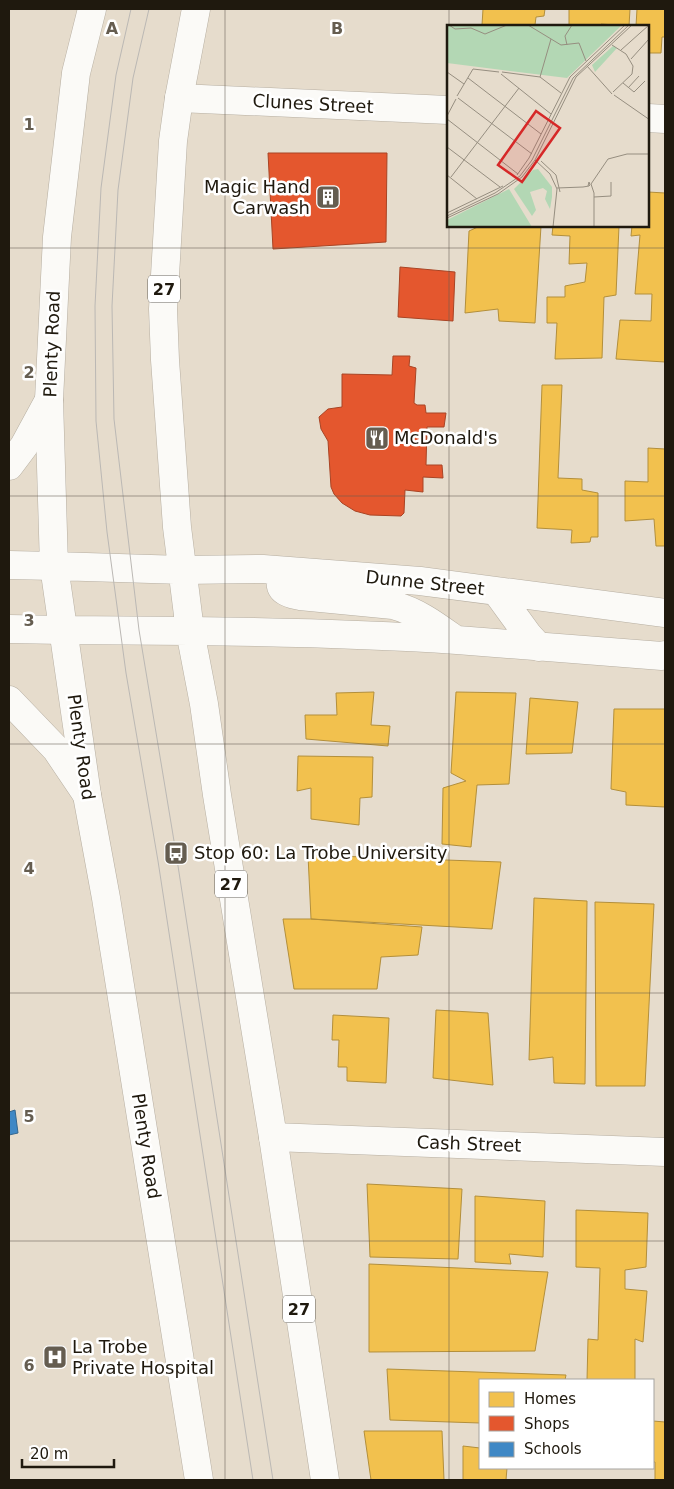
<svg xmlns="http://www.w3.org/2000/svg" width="674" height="1489" font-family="'DejaVu Sans',sans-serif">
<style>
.homes{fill:#f2c14e;stroke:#b38f3b}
.shops{fill:#e4572e;stroke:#a94424}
.schools{fill:#3f88c5;stroke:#35678e}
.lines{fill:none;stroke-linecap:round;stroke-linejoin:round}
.street-casing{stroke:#b6aea1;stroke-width:29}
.secondary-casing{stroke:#b6aea1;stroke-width:29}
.primary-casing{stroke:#b6aea1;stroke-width:29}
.highway-casing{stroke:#b6aea1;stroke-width:29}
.street{stroke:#fbfaf7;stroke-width:28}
.secondary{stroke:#fbfaf7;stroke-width:28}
.primary{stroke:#fbfaf7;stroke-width:28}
.highway{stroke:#fbfaf7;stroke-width:28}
.tram{stroke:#bbb8b4;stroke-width:1}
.grid{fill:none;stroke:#655d50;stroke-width:1;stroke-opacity:0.55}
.labels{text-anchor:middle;stroke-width:5;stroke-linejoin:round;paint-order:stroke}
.shield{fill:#fff;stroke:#625e56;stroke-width:1}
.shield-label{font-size:16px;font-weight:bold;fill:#1f190e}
.street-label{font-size:18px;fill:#1f190e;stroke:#fff}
.poi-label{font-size:18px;fill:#1f190e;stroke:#fff;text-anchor:start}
.inset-road{fill:none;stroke:#968e80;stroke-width:1}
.view{fill:#d62828;fill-opacity:0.15;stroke:#d62828;stroke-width:2.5}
.inset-edge{fill:none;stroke:#1f190e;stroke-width:2.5}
.grid-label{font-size:16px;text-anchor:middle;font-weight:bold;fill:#655d50;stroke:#fff;stroke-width:5;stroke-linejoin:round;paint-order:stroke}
</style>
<rect width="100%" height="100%" fill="#e6dccc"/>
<path class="homes" d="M483,9H545L544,16L536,17L535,25H482Z
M569,9H630L629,26L601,24V26H569Z
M637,9H665V37H662L661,53H648V26H636Z
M648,192L665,193V362L616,359L620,320L651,321L652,294H635L640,235L631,236L632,226H648Z
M480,226H541L535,323L499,321L498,309L465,313L469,231Z
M553,226H619L616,295L604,297L602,358L555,359L557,323H547V297H565V286L585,282L587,263L569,264L570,236L552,235Z
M542,385H562L558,478L582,479V490L598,493V537H591L590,542L571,543L572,530L537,528Z
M648,448L665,449V546H656L654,519L625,521V481L648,482Z
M374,692L371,725L390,726L388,746L306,739L305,715H337L336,693Z
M456,692L516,693L509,784L477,785L471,847L442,844L443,788L466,781L451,773Z
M530,698L578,702L572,753L526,754Z
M614,709H665V807L626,805V792L611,789Z
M298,756L373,757L372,797L360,798L359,825L311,819V788L297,791Z
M308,855L501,862L492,929L311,919Z
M534,898L587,901L585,1084L554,1083L553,1057L529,1060Z
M595,902L654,904L645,1086H596Z
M283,919H311L422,927L418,955L381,957L377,989H294Z
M436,1010L488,1013L493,1085L433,1078Z
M333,1015L389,1018L386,1083L347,1081V1067H338L339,1040H332Z
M367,1184L462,1189L458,1259L370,1257Z
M475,1196L545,1201L543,1257L509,1254L511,1264L475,1262Z
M576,1210L648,1213L646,1267L625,1270V1289L647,1291L643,1342L635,1339V1380H587L588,1339L598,1340L600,1268L576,1267Z
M369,1264L548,1272L535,1351L369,1352Z
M387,1369L566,1375L565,1380H480V1423L390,1420Z
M653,1421L665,1422V1480H655V1462H653Z
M364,1431H442L444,1480H371Z
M463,1446L480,1448V1468H507L506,1480H463Z"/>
<path class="shops" d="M268,153H387L386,242L273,249Z
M400,267L455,272L453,321L398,317Z
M393,356H410L409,366L416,368L414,403L417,405H425L426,413H446L444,427H427L426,465H442L443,478L423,477V492L405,490L404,513L401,516L370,515L355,511L342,503L334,494L331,487L328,441L321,429L319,417L328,409L342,407V374L392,375Z"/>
<path class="schools" d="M15,1110L18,1133L9,1135V1112Z"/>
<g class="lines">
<g class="street-casing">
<path id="street" d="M179,98L448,110
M648,118L665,119
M273,1137L665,1152"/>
</g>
<g class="secondary-casing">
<path id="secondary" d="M183,570L263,569L420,581L665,613
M284,571C276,588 282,593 300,596L393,605C418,612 435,625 456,640
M496,591L528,635L539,647
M190,631C279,632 368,634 457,640C525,645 593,651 662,656L665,655"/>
</g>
<g class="primary-casing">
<path id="primary" d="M9,466L24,446L49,400
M9,565L54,566
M9,629L63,630
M9,700L56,749L87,795"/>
</g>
<g class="highway-casing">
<path id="highway" d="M92,9L76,73L57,237L49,400L54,566L87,795L106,898L199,1480
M196,9L179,98L173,141L163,309L165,360L177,527L190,631L204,704L217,795L273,1137L325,1480
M54,566L183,570
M63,630L190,631"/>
</g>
<use href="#street" class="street"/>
<use href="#secondary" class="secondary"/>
<use href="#primary" class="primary"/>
<use href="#highway" class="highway"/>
<path class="tram" d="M131,9L116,75L101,188L95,306L96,421L107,532L126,673L158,861L253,1480
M149,9L133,78L118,190L112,306L114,419L139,630L176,853L273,1480"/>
</g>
<path class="grid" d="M225,9V1480M449,9V26M449,226V1480M9,248H665M9,496H665M9,744H665M9,993H665M9,1241H665"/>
<defs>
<g id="building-square" transform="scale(1.25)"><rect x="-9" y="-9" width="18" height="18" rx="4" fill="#655d50" stroke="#fff"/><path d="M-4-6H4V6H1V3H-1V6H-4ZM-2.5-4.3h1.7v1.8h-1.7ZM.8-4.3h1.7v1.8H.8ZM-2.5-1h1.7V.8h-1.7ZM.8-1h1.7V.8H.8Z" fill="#fff"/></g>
<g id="restaurant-square" transform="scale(1.25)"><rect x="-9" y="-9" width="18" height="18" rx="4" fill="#655d50" stroke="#fff"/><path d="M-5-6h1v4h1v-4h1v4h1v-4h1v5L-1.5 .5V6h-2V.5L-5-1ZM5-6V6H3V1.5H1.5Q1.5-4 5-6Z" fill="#fff"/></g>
<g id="bus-square" transform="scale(1.25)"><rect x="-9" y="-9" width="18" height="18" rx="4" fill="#655d50" stroke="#fff"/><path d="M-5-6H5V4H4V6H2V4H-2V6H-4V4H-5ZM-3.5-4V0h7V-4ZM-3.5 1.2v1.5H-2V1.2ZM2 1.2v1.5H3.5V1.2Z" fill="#fff"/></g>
<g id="hospital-square" transform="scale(1.25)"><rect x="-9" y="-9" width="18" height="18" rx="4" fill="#655d50" stroke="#fff"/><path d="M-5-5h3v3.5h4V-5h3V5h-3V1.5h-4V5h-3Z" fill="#fff"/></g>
</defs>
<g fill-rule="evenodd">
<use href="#building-square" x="328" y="197"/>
<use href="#restaurant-square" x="377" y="438"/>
<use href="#bus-square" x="176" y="853"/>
<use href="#hospital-square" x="55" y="1357"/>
</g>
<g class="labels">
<g class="shield">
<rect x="148" y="275.5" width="32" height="27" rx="4"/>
<rect x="215" y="870.5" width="32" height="27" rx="4"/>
<rect x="283" y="1295.5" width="32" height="27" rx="4"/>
</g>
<g class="shield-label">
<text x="164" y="295">27</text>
<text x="231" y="890">27</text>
<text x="299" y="1315">27</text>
</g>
<g class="street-label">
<text transform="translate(313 104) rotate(3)" y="6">Clunes Street</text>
<text transform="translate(52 344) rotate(-88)" y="6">Plenty Road</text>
<text transform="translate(425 583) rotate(6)" y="6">Dunne Street</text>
<text transform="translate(81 747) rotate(82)" y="6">Plenty Road</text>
<text transform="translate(469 1144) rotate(2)" y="6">Cash Street</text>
<text transform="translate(146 1146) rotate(81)" y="6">Plenty Road</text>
</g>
<g class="poi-label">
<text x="310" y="193" text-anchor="end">Magic Hand<tspan x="310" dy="21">Carwash</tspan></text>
<text x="394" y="444">McDonald's</text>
<text x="194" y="859">Stop 60: La Trobe University</text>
<text x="72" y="1353">La Trobe<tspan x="72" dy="21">Private Hospital</tspan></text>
</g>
</g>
<g transform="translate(447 25)">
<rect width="202" height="202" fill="#e6dccc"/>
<path d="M0,0H175L120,53L0,38ZM166,21L170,23L148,47L145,40ZM91,144L105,162V172L103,184L98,174L100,166L96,163L83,167L89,185L85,191L67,164L86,145ZM62,164L85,202H0V195Z" fill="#b3d7b4"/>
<path class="inset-road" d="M2,0L8,4L24,3L38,9L60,0M81,0L114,20L132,18L139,36M120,20L118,11L125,0M165,20L179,29L186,41L185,49L166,67M174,25L202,0M184,34L202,14M140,41L165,69M0,47L17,59M55,47L93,52L114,68M54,49L104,89M93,52L104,14M21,53L94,109M176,58L187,67L198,56M181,63L192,51M167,70L203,95M10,71L26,44L52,47M11,73L85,129M0,91L9,74M0,94L71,149M0,122L53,162M88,135L103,149L110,164L106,202M94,136L109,150L113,167M0,150L30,174M70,150L82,133L123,52L178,0M4,152L72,63M144,159L161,134L180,129H203M144,159L147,168V202M110,163L136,162L142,161L143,160L142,157L141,161M147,172L164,171V157M0,188L56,161M0,191L48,168L73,151L85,135L126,53L182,0M0,193L51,169L75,152L88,135L129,52L185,0"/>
<path class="view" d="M89,86L113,103L75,157L51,140Z"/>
<rect width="202" height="202" class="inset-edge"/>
</g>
<g class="grid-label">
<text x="112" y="34">A</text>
<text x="337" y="34">B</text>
<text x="29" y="130">1</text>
<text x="29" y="378">2</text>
<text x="29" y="626">3</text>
<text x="29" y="874">4</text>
<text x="29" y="1122">5</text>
<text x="29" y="1371">6</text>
</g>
<rect width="674" height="1489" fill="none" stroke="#1f190e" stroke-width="20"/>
<rect x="479" y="1379" width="175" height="90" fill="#ffffff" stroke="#a5a39f"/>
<rect x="489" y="1392" width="25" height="15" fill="#f2c14e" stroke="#a5a39f"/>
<text x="524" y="1404" font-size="15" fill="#1f190e">Homes</text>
<rect x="489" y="1416" width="25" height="15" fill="#e4572e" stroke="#a5a39f"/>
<text x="524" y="1429" font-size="15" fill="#1f190e">Shops</text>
<rect x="489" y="1442" width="25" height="15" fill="#3f88c5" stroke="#a5a39f"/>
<text x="524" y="1454" font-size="15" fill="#1f190e">Schools</text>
<path d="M22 1459v8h92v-8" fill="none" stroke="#1f190e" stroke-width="2.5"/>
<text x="30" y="1459" font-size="15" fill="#1f190e" stroke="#ffffff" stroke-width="4" paint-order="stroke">20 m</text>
</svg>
